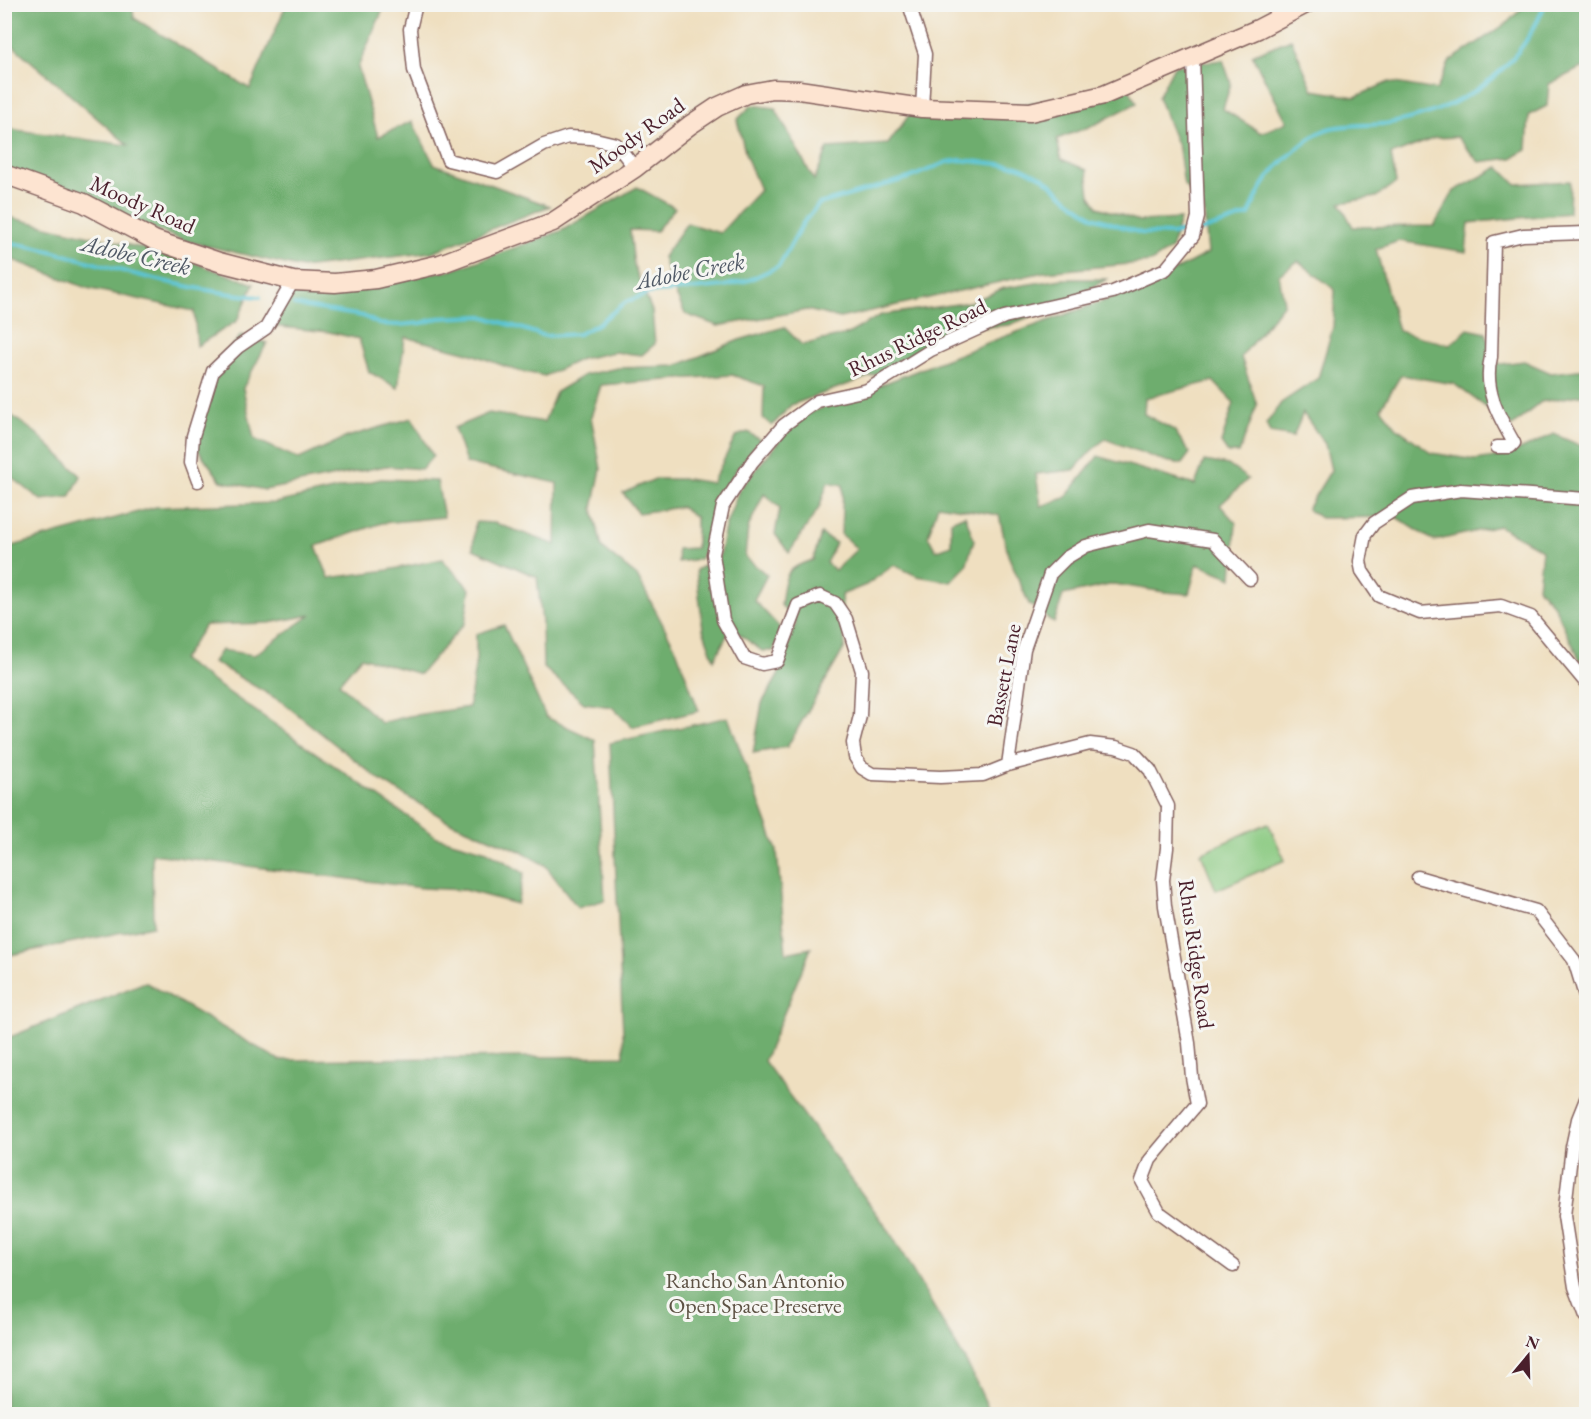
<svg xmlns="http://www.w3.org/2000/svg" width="1591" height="1419" font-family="'EB Garamond',serif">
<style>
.green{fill:#89c980;stroke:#6a7456;stroke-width:1.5}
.forest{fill:#6ead6e;stroke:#5c664c;stroke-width:1.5}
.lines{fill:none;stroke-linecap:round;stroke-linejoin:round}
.stream{stroke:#5ac4d4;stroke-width:4}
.street-casing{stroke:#84625f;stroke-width:15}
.secondary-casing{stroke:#84625f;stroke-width:21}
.street{stroke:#fff;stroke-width:12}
.secondary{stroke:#fde4d1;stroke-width:18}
.labels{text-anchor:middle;stroke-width:6;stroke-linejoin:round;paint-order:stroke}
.street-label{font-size:22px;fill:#4a1f2b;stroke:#f6f6f2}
.park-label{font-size:22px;fill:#5d5244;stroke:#f6f6f2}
.water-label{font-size:24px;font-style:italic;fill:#505966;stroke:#f6f6f2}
</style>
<rect width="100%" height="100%" fill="#f6f6f2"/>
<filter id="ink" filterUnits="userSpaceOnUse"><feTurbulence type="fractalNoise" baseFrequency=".0167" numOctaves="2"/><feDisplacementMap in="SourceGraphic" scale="12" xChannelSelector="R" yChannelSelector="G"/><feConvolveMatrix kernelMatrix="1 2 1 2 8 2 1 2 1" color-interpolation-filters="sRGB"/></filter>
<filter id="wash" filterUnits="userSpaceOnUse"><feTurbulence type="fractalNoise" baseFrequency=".008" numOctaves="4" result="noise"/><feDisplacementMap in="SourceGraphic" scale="24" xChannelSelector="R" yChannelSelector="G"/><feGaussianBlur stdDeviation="1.35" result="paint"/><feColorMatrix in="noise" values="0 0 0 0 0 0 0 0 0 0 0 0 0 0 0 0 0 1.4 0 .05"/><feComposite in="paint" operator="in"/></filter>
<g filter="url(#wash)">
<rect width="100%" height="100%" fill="#efdfc0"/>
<path class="green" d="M1268,823L1285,860L1216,890L1201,853Z"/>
<path class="forest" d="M5,5H132L134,18L250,89L286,5H385L358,67L378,137L412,121L434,164L550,206L432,252L302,268L182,240L5,169L4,125L16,130L128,145L5,39Z
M1525,5H1586V67L1579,69L1549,84L1547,106L1529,115L1527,150L1512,158L1479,162L1457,137L1435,138L1391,155L1396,183L1376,197L1340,203L1353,227L1434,226L1454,191L1499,167L1516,184L1570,181L1569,213L1469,223L1466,252L1399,241L1376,249L1398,331L1450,345L1468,329L1486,333L1494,365L1524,361L1551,373L1586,369V396L1580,395L1541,402L1512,426L1454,384L1401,375L1381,408L1397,428L1432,453L1475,460L1509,455L1554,434L1586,448V606L1582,614L1586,622V667L1579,658L1554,606L1538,587L1542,550L1499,526L1434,541L1396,517L1320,518L1307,509L1331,470L1325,444L1303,413L1293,437L1270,433L1266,424L1281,403L1318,378L1333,327L1335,290L1298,261L1279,275L1284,303L1241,357L1257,405L1239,453H1228L1221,443L1234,403L1213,381L1145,398L1144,414L1174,430L1190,453L1182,464L1164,461L1105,439L1090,452L1074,470L1036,474L1041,506L1065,498L1098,456L1195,485L1204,461L1228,465L1248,479L1220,505L1236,523L1232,578L1197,564L1189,594L1164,592L1114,584L1063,595L1054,623L1029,604L1008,555L999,515L938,505L928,536L936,551L951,545V521L965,515L974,540L966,566L951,582L917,576L894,565L866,585L841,595L845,647L787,747L753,753L762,703L778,676L796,623L781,605C785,577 783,568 813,560L821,534L836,543L826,563L835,570L857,549L841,534L843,485L828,482L819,508L789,553L775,534L780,508L764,494L748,528L745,557L767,575L754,600L782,630L773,651H762L731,628L714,660L703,629L696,570L719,557L725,527L739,490L799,417L995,340L1106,300L1176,270L1208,253L1204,209L1184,185L1179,149L1158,97L1174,66L1223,60L1231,83L1223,109L1261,133L1287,122L1252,55L1291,39L1313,90L1355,97L1389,82L1436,90L1450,61L1507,23Z
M1129,89L1137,103L1094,125L1057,139L1061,159L1087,170L1090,195L1098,207L1139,221L1180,219L1171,249L1151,262L1044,272L840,318L807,310L718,326L685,314L669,279L663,257L687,223L720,233L760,190L746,156L737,120L752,105L775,108L814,180L828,148L888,144L912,111L956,114Z
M637,187L675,208L656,231L630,230L634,266L652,311L655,344L642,355L614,352L581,359L545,376L518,371L469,353L405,337L398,388L369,372L359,339L329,332L261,325L291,289L450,271L561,231Z
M4,216L172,255L254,284L237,321L197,346L194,311L87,288L5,257Z
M1062,279H1107L1067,302L1009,325L952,330L882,372L791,405L772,426L763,418L764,386L732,375L601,385L591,417L601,469L593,508L602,548L637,576L676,649L699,711L632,727L612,707L584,703L543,667L542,623L537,577L473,549L475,522L495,523L556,545L557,483L466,463L454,428L489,413L544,422L556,392L584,375L618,368L676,366L739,340L784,327L802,345L848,334L881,315L971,302L1004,288Z
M241,335L267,343L243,388L254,439L299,459L347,437L412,418L433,456L422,469L386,466L265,490L221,481L194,444L206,379Z
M4,410L36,433L81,476L70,497L41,500L5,472Z
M748,432L760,440L737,469L726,488L712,536L700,559L678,562L677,549L696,548V518L681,507L638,513L623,493L655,479H687L712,483L736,436Z
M381,479L437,481L444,517L382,523L316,546L329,578L388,570L442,559L470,589L465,623L420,674L361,657L339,683L381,723L409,716L469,707L476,659V634L504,625L546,717L595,740L605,900L578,908L545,865L520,851L448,821L381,781L282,702L213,662L221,650L254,655L311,615L269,623L205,625L182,660L437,837L487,851L524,873L517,904L464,890L422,888L152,854L153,926L5,956V548L156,507L275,503Z
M728,717L777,851L786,953L811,948L764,1061L888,1229L969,1367L991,1414H5V1039L145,982L279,1060L624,1056L610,743Z"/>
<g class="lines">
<path class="stream" d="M1200,231L1249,215C1254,202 1260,189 1268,178C1278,164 1313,132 1331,128C1350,124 1371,126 1390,123C1460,111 1519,72 1545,4
M4,242C50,248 93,264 138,275C178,285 219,294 260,297
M294,305L363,316L379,324L398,325L422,323L439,318L482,316L545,336L579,334L599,323L626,302L649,293L724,286L749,280L779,266L803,223L819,204L909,178L947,162L961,160L1018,166L1044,178L1068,199L1093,217L1141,233L1173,234L1190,229"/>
</g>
</g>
<g filter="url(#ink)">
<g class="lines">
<g class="street-casing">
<path id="street" d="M416,4L410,29L414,70L448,160L497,172L544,145L568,137L591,138L616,144L635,168
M909,4L925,54L922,108
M1193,57L1198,217L1193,236L1166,269L1113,292L1004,317L931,350L867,390L817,401L784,425L752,462L723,506L713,554L723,620L744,658L762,664L777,661L798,605L820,596L835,603L846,619L862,671L860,716L853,743L855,757L862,768L872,774L940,777L983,775L1008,765L1090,744L1116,747L1134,753L1150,770L1168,806L1167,848L1163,880L1165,906L1189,1043L1192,1077L1197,1104L1150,1160L1142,1181L1159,1212L1233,1266
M1497,447H1510L1514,443C1498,415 1483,389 1491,357L1494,242L1523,235L1586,233
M198,481L191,462L193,436L213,371L238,347L266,328L293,281
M1586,499L1461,490L1412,498L1374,523L1365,535L1360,561L1362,571L1379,596L1420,613L1501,606L1531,617L1586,683
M1008,765L1024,649L1050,574L1066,558L1086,546L1149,530L1213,540L1250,579
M1418,877L1536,911L1574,960L1586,999
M1586,1099L1578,1119L1572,1147L1564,1216L1575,1287L1586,1316"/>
</g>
<g class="secondary-casing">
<path id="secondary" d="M4,174L84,203L154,240L219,262L293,281L335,283L376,279L440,264L553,222L635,168L690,125L717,107L746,94L773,89L799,90L922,108L1030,112L1104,95L1258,29L1306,4"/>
</g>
<use href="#street" class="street"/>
<use href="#secondary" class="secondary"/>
</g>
</g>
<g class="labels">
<g class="street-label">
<text transform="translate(636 135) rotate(-36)" y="8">Moody Road</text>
<text transform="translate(143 204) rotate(24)" y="8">Moody Road</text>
<text transform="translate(917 337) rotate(-26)" y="8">Rhus Ridge Road</text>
<text transform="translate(1003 675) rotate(-79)" y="8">Bassett Lane</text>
<text transform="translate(1197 954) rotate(82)" y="8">Rhus Ridge Road</text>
</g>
<g class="park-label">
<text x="755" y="1288">Rancho San Antonio<tspan x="755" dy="25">Open Space Preserve</tspan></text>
</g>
<g class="water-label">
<text transform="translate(136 255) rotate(13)" y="8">Adobe Creek</text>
<text transform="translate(690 271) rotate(-11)" y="8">Adobe Creek</text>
</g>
</g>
<rect width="1591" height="1419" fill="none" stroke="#f6f6f2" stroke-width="24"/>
<g transform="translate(1528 1356) rotate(19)" stroke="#f6f6f2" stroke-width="4.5" paint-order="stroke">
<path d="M0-4.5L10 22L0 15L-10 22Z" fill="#4a1f2b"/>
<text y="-9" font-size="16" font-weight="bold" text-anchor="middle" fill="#4a1f2b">N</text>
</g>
</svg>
